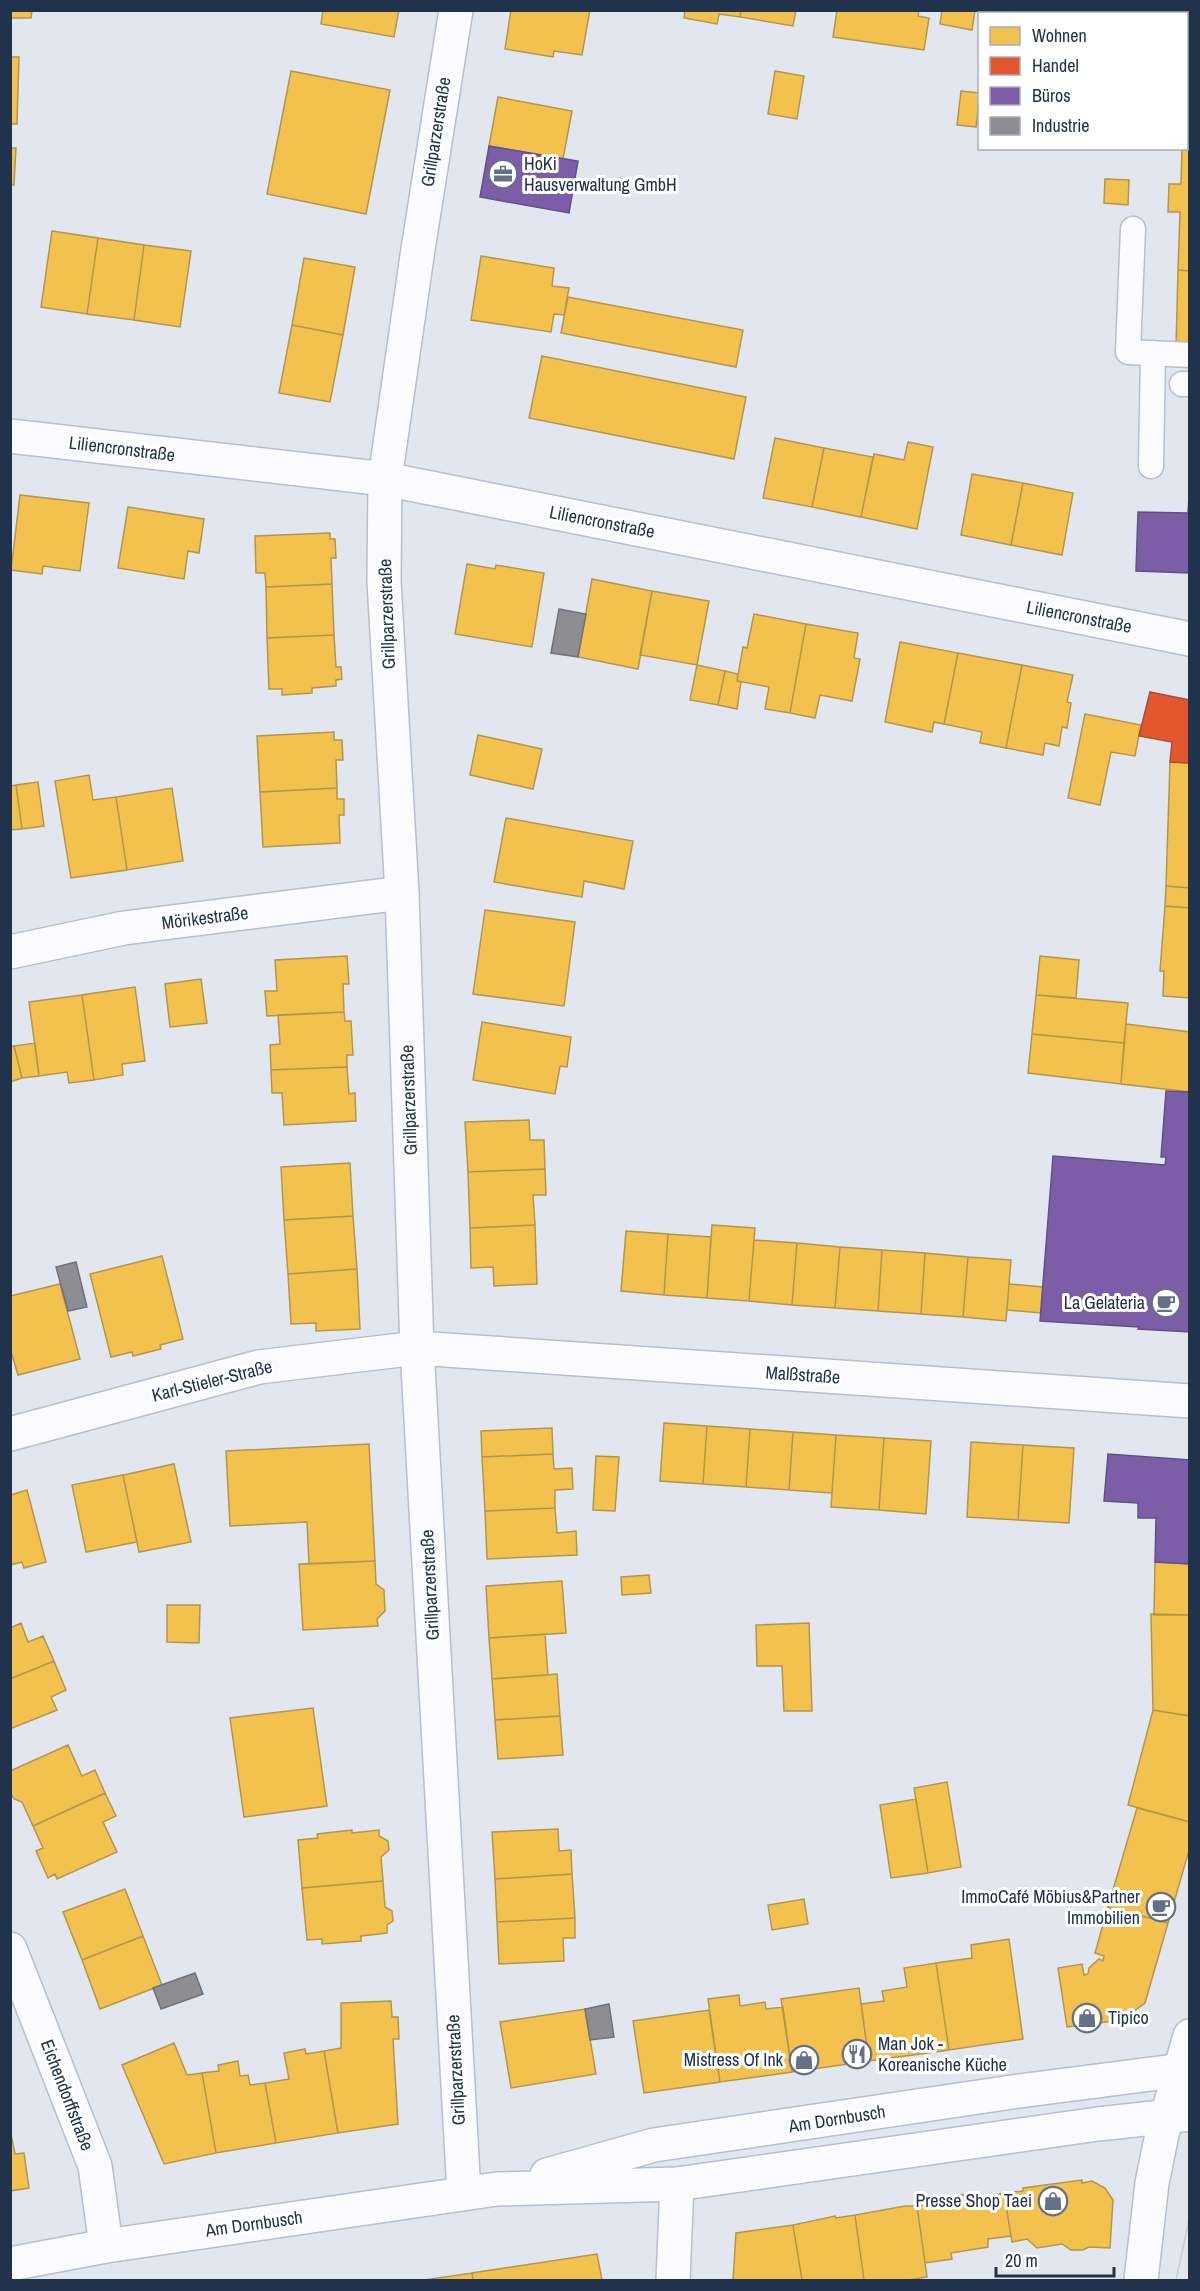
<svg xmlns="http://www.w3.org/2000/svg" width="1200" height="2291" font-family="'Archivo Narrow',sans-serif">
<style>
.homes{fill:#f2c14e;stroke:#b3964e;stroke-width:1.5}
.shops{fill:#e4572e;stroke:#aa4c37;stroke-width:1.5}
.offices{fill:#7b5ea7;stroke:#60518c;stroke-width:1.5}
.industry{fill:#8d8d92;stroke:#6d727d;stroke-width:1.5}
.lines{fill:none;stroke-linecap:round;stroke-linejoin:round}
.service-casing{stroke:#b5bfd0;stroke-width:27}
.minor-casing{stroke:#b5bfd0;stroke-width:36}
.secondary-casing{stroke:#b5bfd0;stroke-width:36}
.primary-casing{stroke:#b5bfd0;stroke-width:36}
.service{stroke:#fbfbfd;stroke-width:24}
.minor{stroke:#fbfbfd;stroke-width:33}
.secondary{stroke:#fbfbfd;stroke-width:33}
.primary{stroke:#fbfbfd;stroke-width:33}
.tram{stroke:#cacdd0;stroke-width:1.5}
.labels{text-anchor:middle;stroke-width:6;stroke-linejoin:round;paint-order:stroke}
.street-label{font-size:18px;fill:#21324d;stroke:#fff}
.poi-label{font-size:18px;fill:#21324d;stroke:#fff;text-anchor:end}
</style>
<rect width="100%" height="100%" fill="#e2e7ef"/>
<path class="homes" d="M10,10H32L31,18H10Z
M323,10H399L394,37L321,24Z
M511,10H590L582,55L554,51L553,57L505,49Z
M685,10H741L740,17L719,14L717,24L684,18Z
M741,10H796L793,26L740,17Z
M837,10H919L918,16L929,18L924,50L833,37Z
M942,10H975L972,30L940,24Z
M1003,10H1050L1055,11L1054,14H1002Z
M1186,37H1190V124H1186Z
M10,57H19L17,124H10Z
M291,71L390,90L366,214L267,194Z
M775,71L804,76L797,119L768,114Z
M961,91L980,93L976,127L957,125Z
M498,97L572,111L563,159L489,146Z
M1186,124H1190V271L1178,270L1180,212H1168L1169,184H1181L1182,148H1186Z
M10,148H16L14,185H10Z
M1105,179L1129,180L1128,205L1104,203Z
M52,231L98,238L87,314L41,307Z
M98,238L144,245L134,320L87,314Z
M144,245L191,251L180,327L134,320Z
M481,256L554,268L552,286L569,288L564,315L554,314L551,332L471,320Z
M304,258L355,267L343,335L292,325Z
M1178,270L1190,271V348L1176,347Z
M568,297L743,330L736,367L561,333Z
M292,325L343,335L330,402L279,393Z
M542,356L746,397L734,459L529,418Z
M775,438L824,448L812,507L763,498Z
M908,442L933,447L917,529L861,517L874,454L904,460Z
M824,448L873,457L861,517L812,507Z
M972,474L1023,483L1011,545L961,535Z
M1023,483L1073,493L1062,555L1011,545Z
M20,495L89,503L80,571L43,566L42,574L11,570Z
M128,507L204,519L199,553L188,551L184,579L118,568Z
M330,533V539H335L336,558H331L332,584L266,587L265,573H256L255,536Z
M467,564L495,569L496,565L544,573L532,647L455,634Z
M592,579L652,591L638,669L578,657Z
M332,584L334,635L267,638L266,587Z
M652,591L709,601L697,665L640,655Z
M754,614L806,624L790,713L765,709L769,687L737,681L743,647L747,648Z
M806,624L858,633L854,658L860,659L852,701L820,695L815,718L790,713Z
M334,635L336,667H341L342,679L336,680V686L312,688V693L282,695V689H269L267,638Z
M900,642L958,653L944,724L934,722L932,732L885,722Z
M958,653L1022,665L1006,748L980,743L982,732L944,724Z
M697,665L725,671L718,705L690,700Z
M1022,665L1073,675L1067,702L1071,703L1067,728L1062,727L1059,746L1045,743L1043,755L1006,748Z
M725,671L738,674L737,681L741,682L737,709L718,705Z
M1085,714L1141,725L1135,756L1111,752L1100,805L1068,798Z
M334,732V740H342L343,760H336L337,788L260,792L257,736Z
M478,735L542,749L533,789L470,775Z
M1170,762L1190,763V888L1166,886Z
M89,775L93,800L116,797L127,870L71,878L55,781Z
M38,782L44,826L22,829L16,785Z
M16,785L22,829L10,830V786Z
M172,788L183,861L127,870L116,797Z
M337,788V799H344V815H339L340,843L263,847L260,792Z
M506,818L633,841L624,889L584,881L582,897L494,882Z
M1166,886L1190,888V908L1165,906Z
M1165,906L1190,908V998L1163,996L1164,971H1160Z
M485,910L575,922L564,1006L473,994Z
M347,956L349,984H343L344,1012L267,1016L265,991H277L275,960Z
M1040,956L1079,960L1076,998L1036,995Z
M201,979L207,1023L170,1027L165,984Z
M135,987L145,1061L122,1064L123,1075L94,1080L82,995Z
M82,995L94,1080L69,1083L67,1072L39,1076L29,1002Z
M1036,995L1128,1003L1124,1043L1032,1034Z
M344,1012L345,1021H351L353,1055H347V1067L271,1070L270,1045L280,1044L278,1015Z
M482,1022L571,1037L567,1067L560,1066L555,1094L473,1080Z
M1126,1024L1190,1032V1092L1121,1084Z
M1032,1034L1124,1043L1121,1084L1028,1073Z
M35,1043L39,1076L22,1078L14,1046Z
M14,1046L22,1078L10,1082V1047Z
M347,1067L349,1094L355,1093L356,1121L284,1125L282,1093H272L271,1070Z
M529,1120L530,1140H544L545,1169L468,1172L465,1122Z
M350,1163L353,1216L284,1220L281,1167Z
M545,1169L546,1195H533L535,1225L470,1228L468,1172Z
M353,1216L357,1269L288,1274L284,1220Z
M535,1225L537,1284L494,1286L493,1267L471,1268L470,1228Z
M712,1225L755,1228L749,1301L707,1298Z
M626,1231L668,1234L664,1295L621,1291Z
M668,1234L711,1237L707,1298L664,1295Z
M754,1240L797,1243L792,1305L749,1301Z
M797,1243L840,1247L835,1308L792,1305Z
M840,1247L882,1250L878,1311L835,1308Z
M882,1250L925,1253L921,1314L878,1311Z
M925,1253L968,1257L963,1317L921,1314Z
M162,1256L183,1339L160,1345L161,1349L133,1356L132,1352L111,1357L90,1274Z
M968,1257L1011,1260L1006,1321L963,1317Z
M357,1269L360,1329L316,1331V1323L291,1324L288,1274Z
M60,1284L80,1359L18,1375L10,1348V1296Z
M1009,1284L1043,1287L1041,1313L1007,1310Z
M664,1423L707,1426L703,1484L660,1481Z
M707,1426L750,1429L746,1487L703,1484Z
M552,1428L553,1454L482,1457L481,1431Z
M750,1429L793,1432L789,1490L746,1487Z
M793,1432L836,1435L832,1493L789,1490Z
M836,1435L884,1438L879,1510L831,1507Z
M884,1438L931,1441L926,1514L879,1510Z
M971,1442L1023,1445L1018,1520L967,1517Z
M369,1444L375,1561L309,1564L307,1522L230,1526L226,1451Z
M1023,1445L1074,1448L1069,1523L1018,1520Z
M553,1454L554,1469L572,1468L573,1489L555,1490V1508L485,1511L482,1457Z
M596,1456L619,1457L615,1511L593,1510Z
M174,1464L191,1542L139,1552L123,1475Z
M123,1475L137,1542L86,1552L72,1485Z
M27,1490L46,1562L24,1568L22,1562L10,1565V1495Z
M555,1508L557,1533L576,1531L577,1555L487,1559L485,1511Z
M375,1561L376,1584L384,1590L385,1611L377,1619L378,1626L303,1630L299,1564Z
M1155,1562L1190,1564V1615H1154Z
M649,1575L651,1593L622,1595L621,1577Z
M562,1581L566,1633L489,1638L486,1586Z
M167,1605H200L199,1643L167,1642Z
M1151,1614L1190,1615V1716L1153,1710Z
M21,1623L28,1642L43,1636L54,1661L10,1679V1628Z
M809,1623L812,1711H784L782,1666H757L756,1625Z
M545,1634L548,1675L492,1679L489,1638Z
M54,1661L66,1690L51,1697L57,1710L10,1729V1679Z
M557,1674L560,1716L495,1720L492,1679Z
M313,1708L327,1806L244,1817L230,1718Z
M1153,1710L1190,1716V1822L1128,1805Z
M560,1716L563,1755L498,1759L495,1720Z
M68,1745L82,1776L95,1770L105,1793L33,1826L22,1802L14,1799L10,1792V1771Z
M947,1782L961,1867L928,1873L914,1788Z
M105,1793L116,1816L103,1822L117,1852L57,1879L55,1874L48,1878L36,1851L43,1848L33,1826Z
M916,1799L928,1873L891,1878L880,1805Z
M1137,1808L1190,1822V1847L1168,1923L1108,1907Z
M558,1829L559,1851L571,1850L572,1874L495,1879L492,1832Z
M352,1830V1833L379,1830V1836L388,1841L389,1850L381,1857L383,1881L302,1888L298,1840L318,1838L317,1834Z
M572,1874L575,1918L497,1922L495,1879Z
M383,1881L385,1907L392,1911L393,1921L387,1925V1933L361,1936V1941L322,1944V1939L307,1940L302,1888Z
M125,1889L143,1936L82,1960L63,1912Z
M804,1899L808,1924L772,1930L768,1905Z
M1108,1907L1168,1923L1145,2003L1122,2020L1067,2027L1058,1968L1082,1964L1084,1975L1088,1974L1089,1968L1099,1959L1103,1961L1104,1956L1095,1953Z
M575,1918V1938H563L564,1961L499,1964L497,1922Z
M143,1936L162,1985L100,2009L82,1960Z
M1009,1939L1023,2039L949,2050L936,1963L972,1958L971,1945Z
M936,1963L949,2050L869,2061L861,2004L884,2001L882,1991L907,1987L904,1968Z
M859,1988L869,2061L792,2072L781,1999Z
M739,1995L740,2006L765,2002L766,2009L783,2007L792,2072L720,2082L708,1999Z
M391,2001L392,2017H398L399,2039H393L398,2124L338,2133L324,2051L341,2048V2003Z
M585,2009L596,2074L511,2088L500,2022Z
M709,2010L720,2082L644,2093L633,2021Z
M174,2043L187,2075L202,2073L216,2153L164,2164L122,2065Z
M305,2049L306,2054L324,2051L338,2133L276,2143L265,2083L289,2079L284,2053Z
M238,2061L240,2076L248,2075L250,2085L265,2083L276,2143L216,2153L202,2073L219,2071L218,2065Z
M10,2129L15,2154L24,2153L29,2188L10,2191Z
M1082,2180V2183L1092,2181L1105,2188L1113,2200L1110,2248L1089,2247L1083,2250H1071L1062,2244L1037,2248L1027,2239L1012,2242L1004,2193L1023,2191V2188Z
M975,2193L976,2198L1004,2193L1011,2236L988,2239V2247L951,2253L952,2259L925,2263L917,2206L947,2202L946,2197Z
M905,2206H917L927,2277L909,2280H864L855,2215Z
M855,2215L864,2280H802L793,2225L835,2216L836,2218Z
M793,2225L802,2280H733L736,2233Z
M597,2254L602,2280H473L472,2273Z
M472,2273L473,2280H424Z"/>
<path class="shops" d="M1150,692L1190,700V763L1170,762L1172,742L1139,736Z"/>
<path class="offices" d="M489,146L578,161L569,213L480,197Z
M1190,480V573L1136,571L1138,512L1188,513Z
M1166,1091L1190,1092V1332L1138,1329L1139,1327L1040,1321L1053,1156L1165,1165L1166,1157H1161Z
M1108,1454L1190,1460V1564L1155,1562L1156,1518H1138V1503L1104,1501Z"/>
<path class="industry" d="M559,609L586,614L578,657L551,653Z
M76,1262L87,1307L68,1311L56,1267Z
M195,1973L203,1994L161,2009L153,1988Z
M609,2004L614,2037L590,2040L585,2009Z"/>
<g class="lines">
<g class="service-casing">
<path id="service" d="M1133,229L1128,352L1190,355
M1182,384H1190
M1151,466L1153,353"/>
</g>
<g class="minor-casing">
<path id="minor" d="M456,10L418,249L385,479L384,581L402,893L417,1348L464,2193
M10,436L385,479L1190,639
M10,952L124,928L402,893
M10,1434L259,1367L417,1348L1190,1401
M10,1949L95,2166L106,2246
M673,2280L677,2184"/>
</g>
<g class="secondary-casing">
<path id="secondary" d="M547,2175L654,2145L1019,2091L1190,2069
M10,2264L106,2246L497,2189L677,2184L1098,2124L1190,2114"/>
</g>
<g class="primary-casing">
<path id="primary" d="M1141,2280L1152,2183L1162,2134L1190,2036"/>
</g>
<use href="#service" class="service"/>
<use href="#minor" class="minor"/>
<use href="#secondary" class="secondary"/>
<use href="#primary" class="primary"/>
<path class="tram" d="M1176,2280L1190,2215"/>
</g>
<defs>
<g id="office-ring" transform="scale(1.5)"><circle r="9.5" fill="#fff" stroke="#657186" stroke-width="1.5"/><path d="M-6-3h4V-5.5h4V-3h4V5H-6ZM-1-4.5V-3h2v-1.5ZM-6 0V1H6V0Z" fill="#657186"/></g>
<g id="cafe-ring" transform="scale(1.5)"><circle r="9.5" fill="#fff" stroke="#657186" stroke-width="1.5"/><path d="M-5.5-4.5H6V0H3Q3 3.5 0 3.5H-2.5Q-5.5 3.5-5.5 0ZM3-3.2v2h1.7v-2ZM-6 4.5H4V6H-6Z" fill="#657186"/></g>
<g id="shop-ring" transform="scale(1.5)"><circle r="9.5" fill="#fff" stroke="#657186" stroke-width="1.5"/><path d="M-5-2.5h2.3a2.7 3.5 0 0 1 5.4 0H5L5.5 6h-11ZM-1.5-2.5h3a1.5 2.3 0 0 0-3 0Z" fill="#657186"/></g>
<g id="restaurant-ring" transform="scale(1.5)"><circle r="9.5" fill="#fff" stroke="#657186" stroke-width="1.5"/><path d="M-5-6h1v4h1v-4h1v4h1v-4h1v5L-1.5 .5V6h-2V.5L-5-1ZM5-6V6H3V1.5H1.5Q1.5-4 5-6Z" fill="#657186"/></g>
</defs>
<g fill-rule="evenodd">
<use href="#office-ring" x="503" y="174"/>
<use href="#cafe-ring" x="1166" y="1303"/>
<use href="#cafe-ring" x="1161" y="1907"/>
<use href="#shop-ring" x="1087" y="2018"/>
<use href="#restaurant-ring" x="857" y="2054"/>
<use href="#shop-ring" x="804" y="2060"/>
<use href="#shop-ring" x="1053" y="2201"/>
</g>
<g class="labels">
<g class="street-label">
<text transform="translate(436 132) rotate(-81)" y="6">Grillparzerstraße</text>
<text transform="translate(122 449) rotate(7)" y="6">Liliencronstraße</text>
<text transform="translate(602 522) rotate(11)" y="6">Liliencronstraße</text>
<text transform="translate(387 614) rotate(-92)" y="6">Grillparzerstraße</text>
<text transform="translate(1079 617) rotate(11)" y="6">Liliencronstraße</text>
<text transform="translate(205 918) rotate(-7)" y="6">Mörikestraße</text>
<text transform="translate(409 1100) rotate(-92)" y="6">Grillparzerstraße</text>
<text transform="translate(803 1375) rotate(4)" y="6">Malßstraße</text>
<text transform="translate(212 1381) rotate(-14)" y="6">Karl-Stieler-Straße</text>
<text transform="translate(430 1585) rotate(-93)" y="6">Grillparzerstraße</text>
<text transform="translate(456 2070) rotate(-93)" y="6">Grillparzerstraße</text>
<text transform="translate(67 2095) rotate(69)" y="6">Eichendorffstraße</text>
<text transform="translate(837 2119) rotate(-9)" y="6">Am Dornbusch</text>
<text transform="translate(254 2224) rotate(-8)" y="6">Am Dornbusch</text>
</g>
<g class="poi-label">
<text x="524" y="170" text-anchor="start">HoKi<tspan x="524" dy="21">Hausverwaltung GmbH</tspan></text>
<text x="1145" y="1309">La Gelateria</text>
<text x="1140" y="1903">ImmoCafé Möbius&amp;Partner<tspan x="1140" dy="21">Immobilien</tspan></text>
<text x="1108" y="2024" text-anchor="start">Tipico</text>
<text x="878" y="2050" text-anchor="start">Man Jok -<tspan x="878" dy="21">Koreanische Küche</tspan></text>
<text x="783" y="2066">Mistress Of Ink</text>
<text x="1032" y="2207">Presse Shop Taei</text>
</g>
</g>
<rect width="1200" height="2291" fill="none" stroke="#21324d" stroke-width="24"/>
<rect x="978" y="12" width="210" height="138" fill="#ffffff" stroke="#a6adb8" stroke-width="1.5"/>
<rect x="990" y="27" width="30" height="18" fill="#f2c14e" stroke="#a6adb8" stroke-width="1.5"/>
<text x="1032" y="42" font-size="18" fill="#21324d">Wohnen</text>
<rect x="990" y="57" width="30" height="18" fill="#e4572e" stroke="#a6adb8" stroke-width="1.5"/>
<text x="1032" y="72" font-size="18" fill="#21324d">Handel</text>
<rect x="990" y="87" width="30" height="18" fill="#7b5ea7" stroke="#a6adb8" stroke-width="1.5"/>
<text x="1032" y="102" font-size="18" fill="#21324d">Büros</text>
<rect x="990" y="117" width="30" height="18" fill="#8d8d92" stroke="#a6adb8" stroke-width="1.5"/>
<text x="1032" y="132" font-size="18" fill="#21324d">Industrie</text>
<path d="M996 2267v9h118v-9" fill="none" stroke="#21324d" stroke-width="3"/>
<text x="1005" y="2267" font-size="18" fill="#21324d" stroke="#ffffff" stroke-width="4.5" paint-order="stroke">20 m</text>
</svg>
